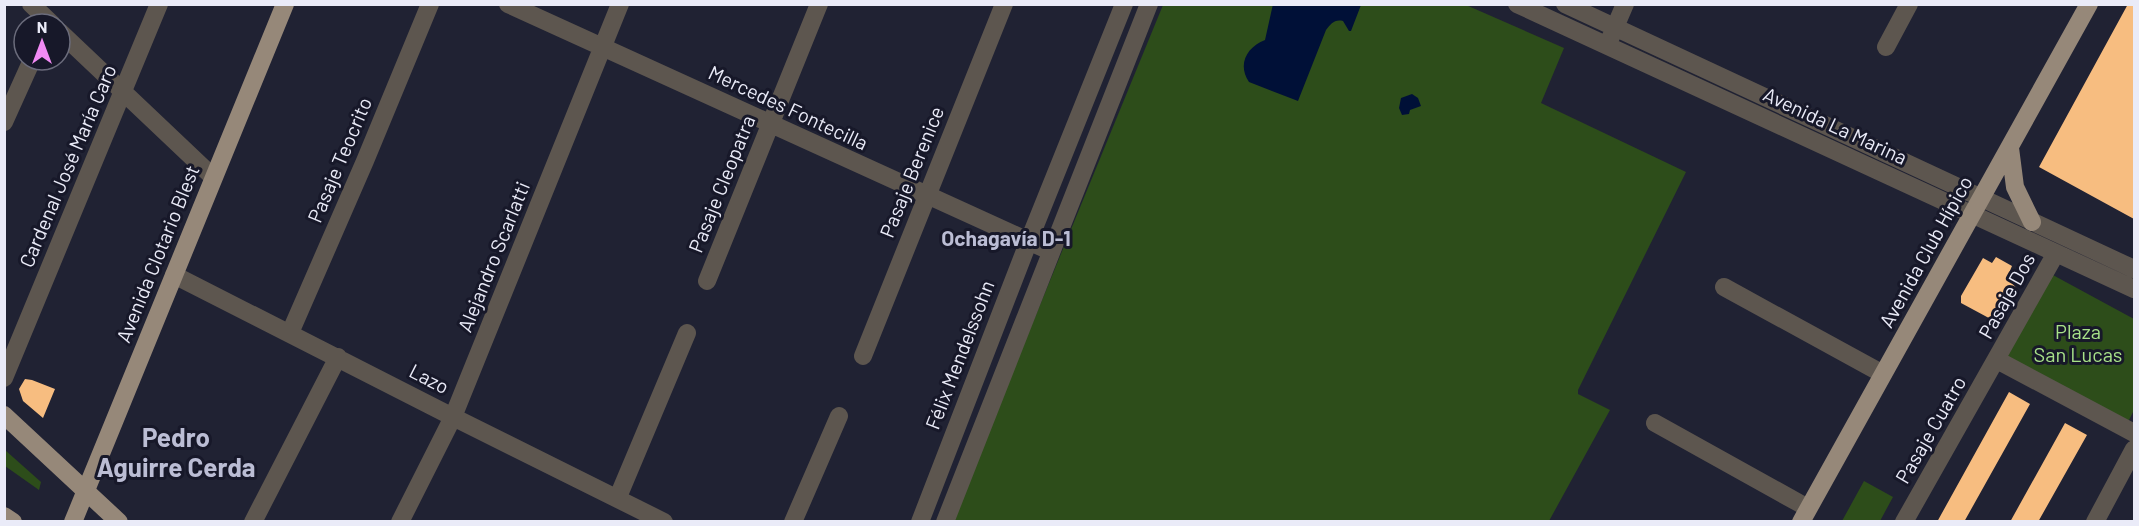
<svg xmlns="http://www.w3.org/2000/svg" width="2139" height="526" font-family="Barlow,sans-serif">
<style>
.green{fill:#2d4d1a}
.water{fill:#001037}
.building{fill:#f7bd80}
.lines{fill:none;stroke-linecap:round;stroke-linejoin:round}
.minor{stroke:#5d564f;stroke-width:18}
.major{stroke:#968879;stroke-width:18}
.labels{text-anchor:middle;stroke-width:6;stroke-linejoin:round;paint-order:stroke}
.street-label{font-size:20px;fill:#eaebf8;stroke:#171829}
.park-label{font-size:20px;fill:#a8e289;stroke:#171829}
.neighbourhood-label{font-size:21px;font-weight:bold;fill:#bbbdd4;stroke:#171829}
.district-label{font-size:26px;font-weight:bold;fill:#bbbdd4;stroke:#171829}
</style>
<rect width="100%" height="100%" fill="#202233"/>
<path class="green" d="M1163,5H1466L1564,48L1541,103L1686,172L1578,390V394L1610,410L1549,521L951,522Z
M2051,274L2134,319V410L2127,424L2005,359Z
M5,450L41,482L39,490L5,466Z
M1864,481L1893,497L1880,521H1842Z"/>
<path class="water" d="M1273,4L1361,5L1351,31H1349L1343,21C1334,19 1331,24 1326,30L1298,101L1249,82C1237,64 1247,47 1265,40Z
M1412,94L1418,98L1421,106L1410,110L1409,114L1402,115L1399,108L1401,98Z"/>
<path class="building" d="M2128,4H2134V219L2039,167Z
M1996,257L2012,266L2009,273L2012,283L2018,290L2000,324L1961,303V296L1983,258L1992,263Z
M25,379L32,380L55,389L43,418L23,401L19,389Z
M2009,392L2030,404L1964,522H1937Z
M2065,423L2087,435L2038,522H2010Z"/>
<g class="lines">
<path class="minor" d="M31,4L52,24
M508,4L1050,251
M1517,4L2134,289
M1565,4L2134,269
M60,32L213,177
M1610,39L1625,4
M1886,47L1909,4
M4,122L32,60
M174,275L453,417L664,522
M707,281L819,4
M1724,287L1883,374
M290,333L365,161L430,4
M863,356L1004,4
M1997,360L2134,433
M4,378L159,4
M1655,423L1808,508
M618,497L687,333
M253,522L338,357
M400,522L453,417L620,4
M793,522L839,416
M920,522L1028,243L1124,4
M945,522L1149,4
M1904,522L2056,253
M2095,522L2134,449"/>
<path class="major" d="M2010,148L2015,187L2032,222
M4,415L119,522
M4,516L13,522
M73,522L285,4
M1801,522L2089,4"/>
</g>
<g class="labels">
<g class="street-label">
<text transform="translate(788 108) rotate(25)" y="7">Mercedes Fontecilla</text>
<text transform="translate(1835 126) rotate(25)" y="7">Avenida La Marina</text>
<text transform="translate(340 160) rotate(-67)" y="7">Pasaje Teocrito</text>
<text transform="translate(68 166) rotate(-67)" y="7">Cardenal José María Caro</text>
<text transform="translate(912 172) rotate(-68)" y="7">Pasaje Berenice</text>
<text transform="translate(722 184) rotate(-68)" y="7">Pasaje Cleopatra</text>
<text transform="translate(1926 252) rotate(-61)" y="7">Avenida Club Hípico</text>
<text transform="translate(158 254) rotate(-68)" y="7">Avenida Clotario Blest</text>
<text transform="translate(494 257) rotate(-68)" y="7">Alejandro Scarlatti</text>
<text transform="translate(2007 296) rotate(-61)" y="7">Pasaje Dos</text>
<text transform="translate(960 355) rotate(-69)" y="7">Félix Mendelssohn</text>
<text transform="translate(429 379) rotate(27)" y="7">Lazo</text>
<text transform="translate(1931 430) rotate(-60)" y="7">Pasaje Cuatro</text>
</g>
<g class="park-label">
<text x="2078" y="339">Plaza<tspan x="2078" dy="23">San Lucas</tspan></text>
</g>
<g class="neighbourhood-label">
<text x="1006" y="246">Ochagavía D-1</text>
</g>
<g class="district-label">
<text x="176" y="447">Pedro<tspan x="176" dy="30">Aguirre Cerda</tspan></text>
</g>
</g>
<rect width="2139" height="526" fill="none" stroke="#eaebf8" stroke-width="12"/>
<g transform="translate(42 42)"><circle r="28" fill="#171829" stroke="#6b6c7c" stroke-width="1.5"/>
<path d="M0-4.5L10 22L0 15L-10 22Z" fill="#f18af4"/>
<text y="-9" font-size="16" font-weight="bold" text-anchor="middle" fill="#eaebf8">N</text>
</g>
</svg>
